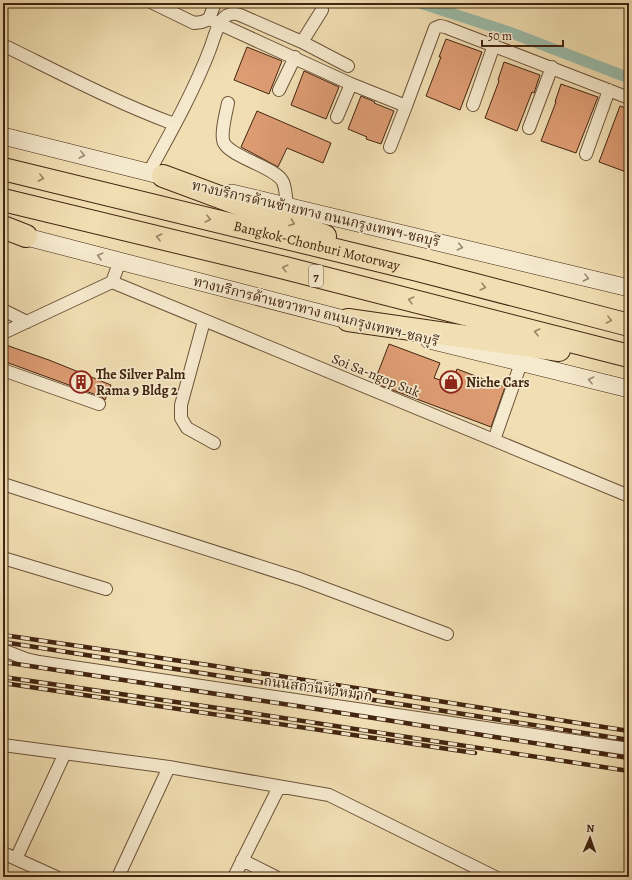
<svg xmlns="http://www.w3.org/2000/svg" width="632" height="880" font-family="Alegreya,'Noto Serif Thai',serif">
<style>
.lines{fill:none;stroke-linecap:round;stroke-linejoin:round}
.canal{stroke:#9bbdab;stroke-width:11}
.building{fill:#de9c73;stroke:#422410}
.street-casing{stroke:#6e5339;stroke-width:14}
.secondary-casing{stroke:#422410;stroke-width:18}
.highway-casing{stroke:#422410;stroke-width:24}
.street{stroke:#f6eace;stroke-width:12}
.secondary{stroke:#f6eace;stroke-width:17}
.highway{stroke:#f1dfb3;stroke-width:22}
.rail-casing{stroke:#422410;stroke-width:4.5}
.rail{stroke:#f6eace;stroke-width:3;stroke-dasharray:9;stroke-linecap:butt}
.oneway{stroke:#9c876f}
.oneway2{stroke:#9a8262}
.labels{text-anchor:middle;stroke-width:3.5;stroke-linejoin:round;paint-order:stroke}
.shield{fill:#f6eace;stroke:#785f49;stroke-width:1}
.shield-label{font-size:13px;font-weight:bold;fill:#422410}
.street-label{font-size:14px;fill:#422410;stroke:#f6eace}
.poi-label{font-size:14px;font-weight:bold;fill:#422410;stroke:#f6eace;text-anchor:start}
</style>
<rect width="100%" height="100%" fill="#f1dfb3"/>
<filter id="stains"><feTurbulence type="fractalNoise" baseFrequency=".005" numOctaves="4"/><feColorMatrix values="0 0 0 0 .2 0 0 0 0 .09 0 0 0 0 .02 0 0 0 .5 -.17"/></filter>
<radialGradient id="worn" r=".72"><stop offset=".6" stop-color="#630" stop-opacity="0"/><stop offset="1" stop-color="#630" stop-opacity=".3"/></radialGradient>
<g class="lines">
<path class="canal" d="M420,3L509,32L629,78"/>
</g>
<path class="building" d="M446,39L482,52L460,110L426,96L441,57H439Z
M247,47L282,61L269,94L234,80Z
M504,62L540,75L534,93L532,92L517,131L485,118L499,81L498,80Z
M304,71L339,87L326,119L291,105Z
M561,84L598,97L576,153L541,141L556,102H555Z
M361,96L375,102L374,103L394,111L381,144L366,139L367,137L348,129Z
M620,106L629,109V173L599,162Z
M257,111L331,143L323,163L287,148L278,167L241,147Z
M3,344L49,360L111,385L105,400L102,397L3,361Z
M389,344L440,363L434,378L452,384L457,369L505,387L491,427L374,383Z"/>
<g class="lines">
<g class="street-casing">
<path id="street" d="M153,3L194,23L202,22L209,19L215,3
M209,19L351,84L406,106L435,28L440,26L445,27L629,98
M302,42L322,10
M7,47C62,74 117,103 174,124
M279,90L295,57
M228,103C226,113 220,135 224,143C232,158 276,167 283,182C286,189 286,199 287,206
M473,105L494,45
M337,117L351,84
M529,128L552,67
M390,147L406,106
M586,154L609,90
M149,172C171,132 194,91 210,49C214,39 217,23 226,16C231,13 235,13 240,15L302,42L348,66
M112,282L629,496
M3,310L27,322
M204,321L181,405V418L187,428L214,443
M3,333L112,282L120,261
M3,370L99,404
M494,440L521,363
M3,484L300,579L447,634
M3,558L106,589
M3,650L26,659L39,662L629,749
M3,745L169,767L329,795L495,877
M3,853L56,877
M16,859L65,753
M242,860L276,877
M118,877L169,767
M234,877L279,787"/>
</g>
<g class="secondary-casing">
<path id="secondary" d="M3,136L175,179
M232,193L629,288
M15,234L359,323
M429,340L629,389"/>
</g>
<g class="highway-casing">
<g id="highway">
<path id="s1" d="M3,169L418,270L629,325"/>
<path d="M163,176L325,236"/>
<path d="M3,200L285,268L629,356"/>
<path d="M3,227L26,236"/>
<path d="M348,320L559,350"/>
</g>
</g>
<use href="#street" class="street"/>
<use href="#secondary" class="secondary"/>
<use href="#highway" class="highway"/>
<g class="rail-casing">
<path id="rail" d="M3,635L215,666L629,731
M3,642L629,740
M3,662L297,706L629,758
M3,677L238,711L629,771
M3,683L475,753"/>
</g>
<use href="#rail" class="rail"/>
</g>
<defs><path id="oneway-chevron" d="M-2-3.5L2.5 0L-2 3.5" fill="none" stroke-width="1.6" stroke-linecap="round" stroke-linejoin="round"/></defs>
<g class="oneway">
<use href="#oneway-chevron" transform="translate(82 155) rotate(14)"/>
<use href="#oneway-chevron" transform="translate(460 247) rotate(13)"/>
<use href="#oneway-chevron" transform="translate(100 256) rotate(-165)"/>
<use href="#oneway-chevron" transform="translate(586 278) rotate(14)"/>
<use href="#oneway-chevron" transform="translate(591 380) rotate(-166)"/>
</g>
<g class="oneway2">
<use href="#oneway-chevron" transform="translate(41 178) rotate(14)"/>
<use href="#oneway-chevron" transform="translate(208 219) rotate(14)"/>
<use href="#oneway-chevron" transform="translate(292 223) rotate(20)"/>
<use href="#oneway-chevron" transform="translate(159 237) rotate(-166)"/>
<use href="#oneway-chevron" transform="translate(285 268) rotate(-166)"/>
<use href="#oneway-chevron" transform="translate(483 287) rotate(14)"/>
<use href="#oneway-chevron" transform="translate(411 300) rotate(-166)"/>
<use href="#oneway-chevron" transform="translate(609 320) rotate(14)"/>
<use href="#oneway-chevron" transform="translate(537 332) rotate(-166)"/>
</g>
<defs>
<g id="building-ring" transform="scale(1.15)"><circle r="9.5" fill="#f6eace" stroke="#8f2418" stroke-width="1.5"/><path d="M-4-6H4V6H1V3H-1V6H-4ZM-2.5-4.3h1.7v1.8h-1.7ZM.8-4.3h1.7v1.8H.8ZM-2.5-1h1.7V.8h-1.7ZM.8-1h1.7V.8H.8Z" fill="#8f2418"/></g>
<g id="shop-ring" transform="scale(1.15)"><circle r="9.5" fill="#f6eace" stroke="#8f2418" stroke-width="1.5"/><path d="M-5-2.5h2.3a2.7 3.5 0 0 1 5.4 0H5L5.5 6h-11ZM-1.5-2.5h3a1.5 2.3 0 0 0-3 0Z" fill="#8f2418"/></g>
</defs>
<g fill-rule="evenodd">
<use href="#building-ring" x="81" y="382"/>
<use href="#shop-ring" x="451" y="382"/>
</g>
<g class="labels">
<rect class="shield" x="309" y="265" width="14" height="22" rx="3"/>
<g class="shield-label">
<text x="316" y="281">7</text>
</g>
<g class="street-label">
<text transform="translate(316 213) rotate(13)" y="5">ทางบริการด้านซ้ายทาง ถนนกรุงเทพฯ-ชลบุรี</text>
<text dy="5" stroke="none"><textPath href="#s1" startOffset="323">Bangkok-Chonburi Motorway</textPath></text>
<text transform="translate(316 311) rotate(14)" y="5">ทางบริการด้านขวาทาง ถนนกรุงเทพฯ-ชลบุรี</text>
<text transform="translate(376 375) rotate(22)" y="5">Soi Sa-ngop Suk</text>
<text transform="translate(318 688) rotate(8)" y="5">ถนนสถานีหัวหมาก</text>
</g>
<g class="poi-label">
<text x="96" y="379">The Silver Palm<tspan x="96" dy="16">Rama 9 Bldg 2</tspan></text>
<text x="466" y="387">Niche Cars</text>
</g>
</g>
<rect width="632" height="880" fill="none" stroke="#f1dfb3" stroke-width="16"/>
<rect x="4" y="4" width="624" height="872" fill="none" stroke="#422410" stroke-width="2"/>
<rect x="8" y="8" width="616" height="864" fill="none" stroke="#422410"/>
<g transform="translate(590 838) rotate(2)" stroke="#f6eace" stroke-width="3" paint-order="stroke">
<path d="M0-3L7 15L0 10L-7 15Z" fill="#422410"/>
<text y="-6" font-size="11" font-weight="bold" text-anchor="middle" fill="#422410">N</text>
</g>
<path d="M482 40v6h81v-6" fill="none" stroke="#422410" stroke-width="2"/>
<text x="488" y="40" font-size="12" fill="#422410" stroke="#f6eace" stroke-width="3" paint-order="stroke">50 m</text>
<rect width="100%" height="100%" filter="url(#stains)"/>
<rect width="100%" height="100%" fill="url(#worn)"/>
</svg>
